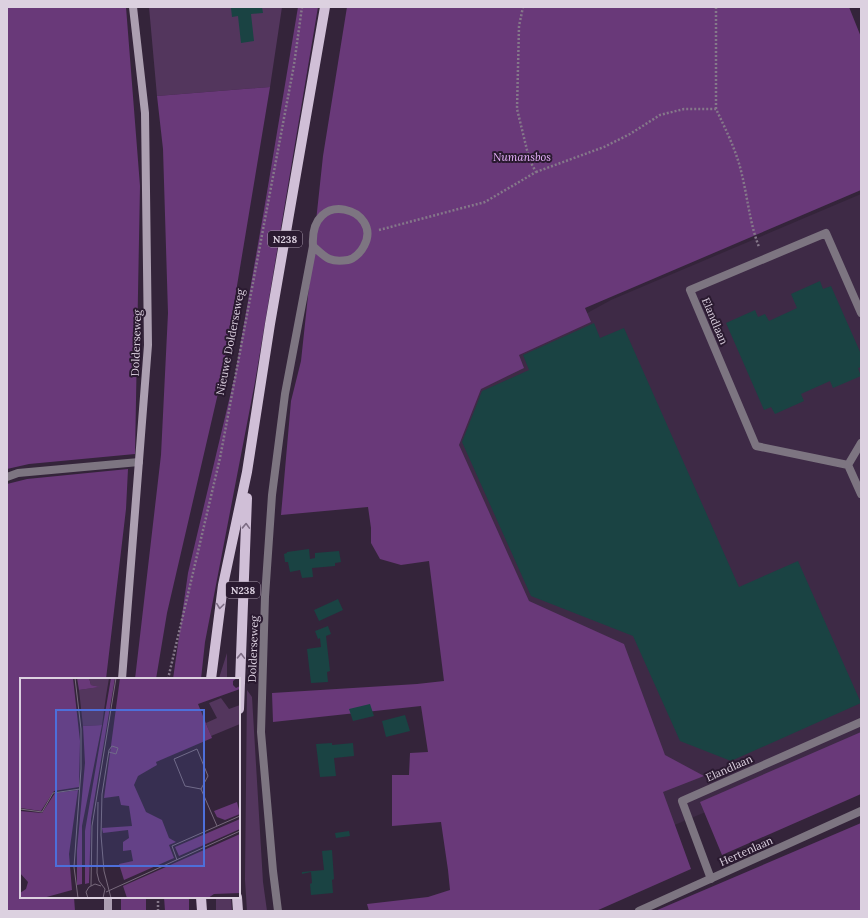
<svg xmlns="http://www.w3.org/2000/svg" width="868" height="918" font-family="Lora,serif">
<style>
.built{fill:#3e2a46}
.green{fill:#53365d}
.forest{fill:#693979}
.building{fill:#1a4343}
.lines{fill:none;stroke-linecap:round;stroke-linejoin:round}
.path{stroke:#85788a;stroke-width:2.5;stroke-dasharray:2 2;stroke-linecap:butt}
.service{stroke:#7d7581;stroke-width:8}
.minor{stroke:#7d7581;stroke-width:8}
.secondary{stroke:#ac9fb1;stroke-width:8}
.primary{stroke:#d0bfd7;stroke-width:10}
.oneway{stroke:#7d6c84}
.labels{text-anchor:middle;stroke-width:4;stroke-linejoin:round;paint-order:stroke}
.shield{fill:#2a1a30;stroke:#a79aab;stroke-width:1}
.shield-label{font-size:10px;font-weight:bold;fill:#dcd1e0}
.park-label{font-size:11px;font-style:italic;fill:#ebb5ff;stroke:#2a1a30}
.street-label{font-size:11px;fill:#dcd1e0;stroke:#2a1a30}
.inset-road{fill:none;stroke:#77697c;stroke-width:1}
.view{fill:#4d6fda;fill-opacity:0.15;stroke:#4d6fda;stroke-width:2}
.inset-edge{fill:none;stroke:#dcd1e0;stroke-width:2}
</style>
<rect width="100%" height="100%" fill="#34243a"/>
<path class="built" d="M861,194V747L634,842L455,446L474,375L611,300Z"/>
<path class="green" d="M149,7H282L270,87L157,96Z
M227,653V679H219V678Z
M247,690L252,697L263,882L267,911H247L245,880Z
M216,897H231L232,911H216Z"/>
<path class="forest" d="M7,7H126L140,186L135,454L29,464L7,469Z
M298,7H318L255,382L205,642L201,679H173L188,573L235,375L264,210Z
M347,7H849L861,37V190L585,308L591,322L519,355L524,368L481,389L459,445L529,601L624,644L665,755L704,776L663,792L691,869L596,911H369L367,904L428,897L450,890L448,870L441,822L392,826V775H409L410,753L428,752L421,706L273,722L272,693L417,684L444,681L429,561L401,565L380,559L371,543V528L368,507L281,515L291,401L301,361L323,156Z
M270,87L222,376L167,613L156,679H135L161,455L168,313L163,149L157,96Z
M128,469L126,509L106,679H21V897H74L75,911H7V484L27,479Z
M861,732V794L722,855L700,802Z
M861,823V911H655Z
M121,897H146V911H121Z
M164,897H189V911H165Z"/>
<path class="building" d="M262,7L263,13L251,14L254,41L241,43L238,16L232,17L231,8Z
M820,281L823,289L831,286L861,354V367L858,368L861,376L833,388L830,381L801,394L804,401L775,414L771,407L764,410L726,323L755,310L758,317L765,314L769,321L797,308L791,294Z
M594,323L600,338L624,328L739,587L798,561L861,703L731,761L680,741L633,636L531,596L462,442L482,391L529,370L523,355Z
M309,549L310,559L315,558V553L339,551L341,562L335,563V566L312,568L313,577L302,578L300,570L290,572L288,562H285L284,554L287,553V552Z
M338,599L343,610L319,621L314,610Z
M328,626L331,634L326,636L330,671L327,672L328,682L311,683L307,649L321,647L320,638L318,639L315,631Z
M370,704L374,716L353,721L349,709Z
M405,715L410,731L386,737L382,721Z
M332,743V745L353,743L354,756L334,758L336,776L320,777L316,744Z
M349,831L350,836L336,838L335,833Z
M332,850L334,879L332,880L333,893L311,895L310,884L312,883L311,872L302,874V872L324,870L322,851Z"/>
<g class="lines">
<path class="path" d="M716,109V7
M536,172L604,147L630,134L660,115L684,109H716C726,130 737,152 742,175C748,200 750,224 759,247
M379,230L485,202L536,172L531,163L527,150L517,109L519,26L523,7
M168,679L220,458L294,65L302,7
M158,911V897"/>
<path class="service" d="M848,465L756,446L690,290L826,233L861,313
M848,465L861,494
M848,465L861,443
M7,477L18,473L139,462"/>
<path class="minor" d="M711,879L682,801L861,722
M278,911L273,871L261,732L265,597L272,495L285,394L313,246C309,186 384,209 364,246C361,252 354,259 348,260C330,263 326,258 313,246
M639,911L861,811"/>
<path class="secondary" d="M122,679L148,345L145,113L133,7
M108,911V897"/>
<path class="primary" d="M211,679L223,585L247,472L270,324L325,7
M239,709L247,498
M201,897L202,911
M237,897L238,911"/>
</g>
<defs><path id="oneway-chevron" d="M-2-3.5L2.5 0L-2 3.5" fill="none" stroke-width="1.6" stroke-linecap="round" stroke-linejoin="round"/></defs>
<g class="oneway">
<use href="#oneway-chevron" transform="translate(246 526) rotate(-88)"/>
<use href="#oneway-chevron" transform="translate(220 606) rotate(97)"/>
<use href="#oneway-chevron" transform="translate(241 656) rotate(-88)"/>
</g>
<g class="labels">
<g class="shield">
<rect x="268" y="231" width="34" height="16" rx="3"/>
<rect x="226" y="582" width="34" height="16" rx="3"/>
</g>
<g class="shield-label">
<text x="285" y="243">N238</text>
<text x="243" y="594">N238</text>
</g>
<g class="park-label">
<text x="522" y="161">Numansbos</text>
</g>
<g class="street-label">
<text transform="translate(715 321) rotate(67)" y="4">Elandlaan</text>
<text transform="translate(230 342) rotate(-79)" y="4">Nieuwe Dolderseweg</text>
<text transform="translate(136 343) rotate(-88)" y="4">Dolderseweg</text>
<text transform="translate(253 649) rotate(-88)" y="4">Dolderseweg</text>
<text transform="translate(729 768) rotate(-24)" y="4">Elandlaan</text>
<text transform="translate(746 851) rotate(-24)" y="4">Hertenlaan</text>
</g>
</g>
<g transform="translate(20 678)">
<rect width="220" height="220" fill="#34243a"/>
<path d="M69,0H89L86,18L82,47L63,48L59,12L79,9L71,7ZM201,20L209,31L220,27V46L191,58L186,45L197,40L189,25Z" fill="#53365d"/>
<path d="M0,0H53L60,63L59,109L34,113L21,133L0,130ZM57,0H69L71,7L80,9L59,12ZM91,0H95L71,141L69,205L65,206V153ZM100,0H217L213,3V7L216,10L220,8V11L178,26L192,60L136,84L137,87L118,98L114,107L126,134L142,142L149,160L156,164L149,167L154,180L104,202L99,186L113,183L111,172L103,173V164L109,160L108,152L83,155L82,150L112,148L109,128L101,127L99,118L84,120ZM82,47L62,148V206L57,207V172L65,85L63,48ZM58,112L49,176L52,212L23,220H0V215L6,211L8,204L0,195V133L22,135L35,115ZM217,124L220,136L205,142L197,139L194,133ZM220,141V151L159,178L155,169ZM220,156V215L194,216L188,220H107L103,208Z" fill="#693979"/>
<path class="inset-road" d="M55,0L61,51V91L54,189L58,220M89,74L96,76L98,70L92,68L89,72L82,116L81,157L84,193L91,220M181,111L165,108L154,81L177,71L188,98L181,111L197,148M78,124L77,195L79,203L85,211L83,220M0,131L22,134L33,115L60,111M157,182L152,168L220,138M71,208L72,148L96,0M86,214L220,153M68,220L66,214L69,209L75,206L81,208"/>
<path class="view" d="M36,32H184V188H36Z"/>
<rect width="220" height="220" class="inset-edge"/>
</g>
<rect width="868" height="918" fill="none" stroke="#dcd1e0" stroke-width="16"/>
</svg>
